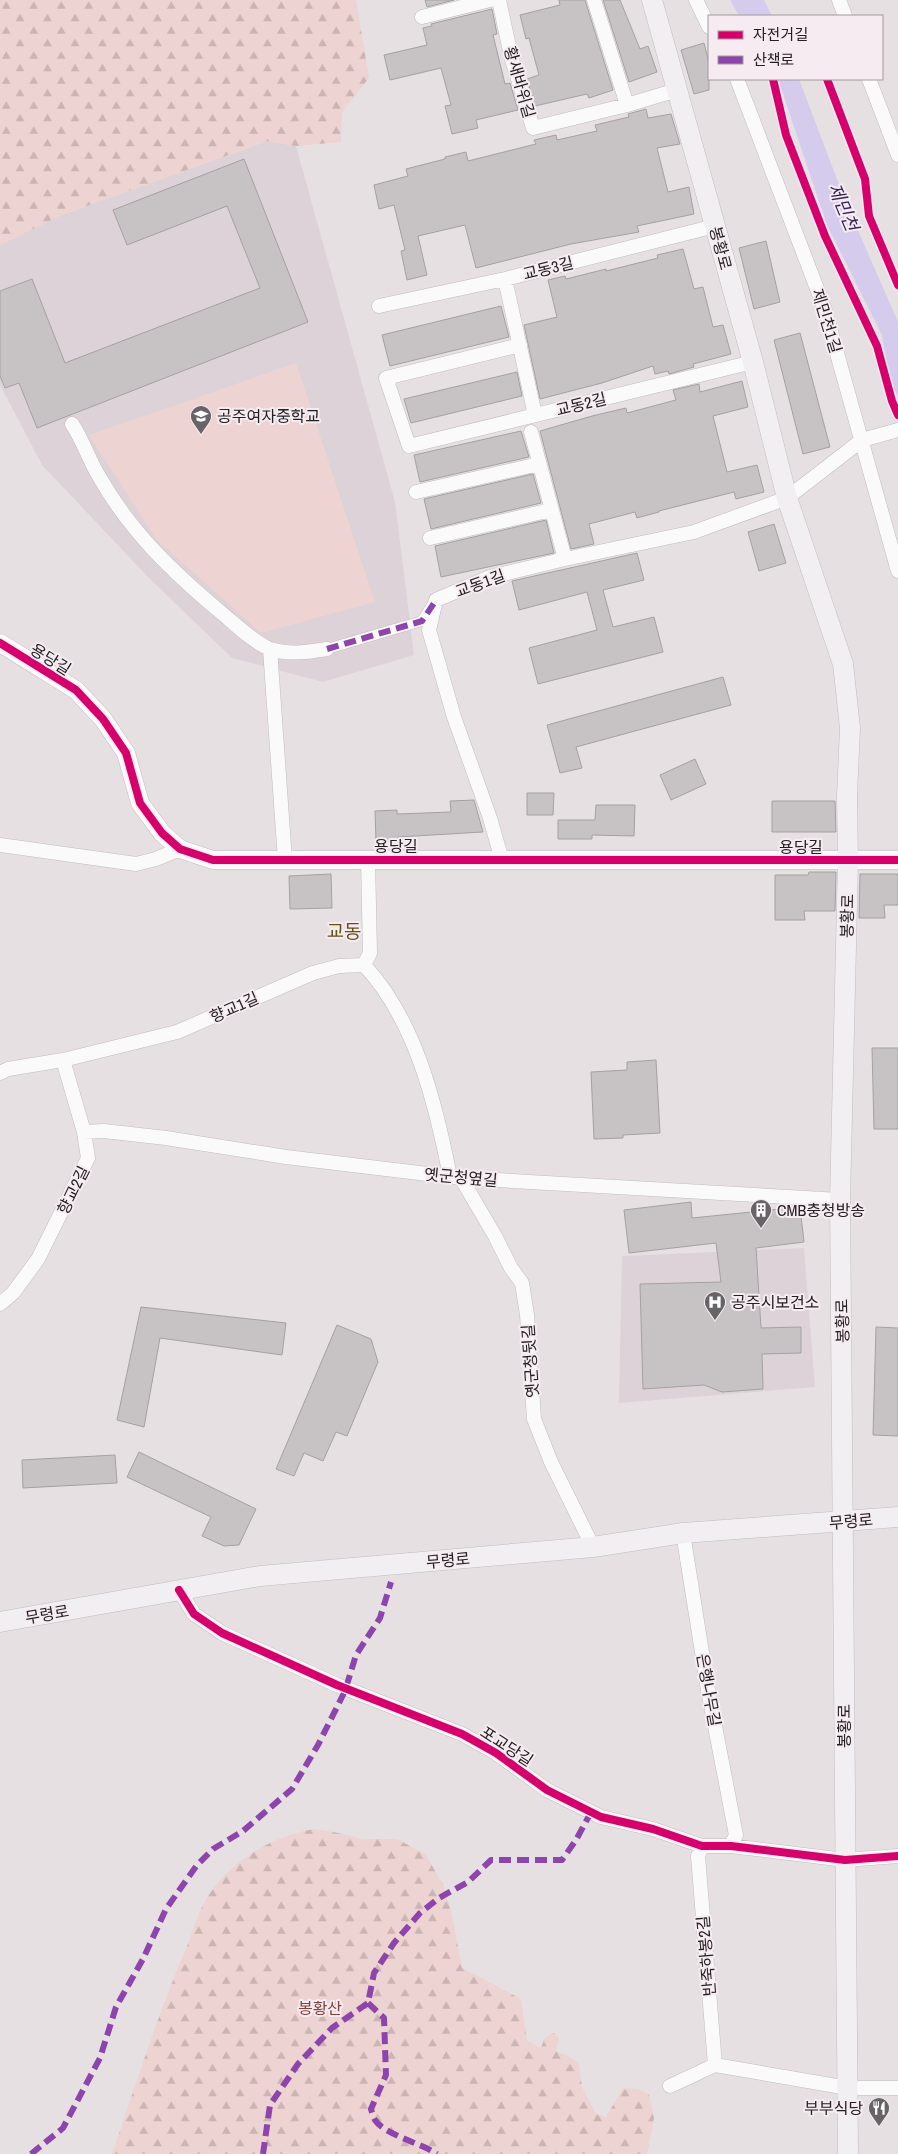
<svg xmlns="http://www.w3.org/2000/svg" width="898" height="2154" font-family="'Archivo Narrow','Noto Sans KR',sans-serif">
<style>
.built{fill:#ddd2d8}
.forest{fill:url(#forest-firs)}
.pitch{fill:#edd3d1}
.water{fill:#d4cbed}
.building{fill:#c7c2c4;stroke:#a5a0a2}
.lines{fill:none;stroke-linecap:round;stroke-linejoin:round}
.pedestrian-casing{stroke:#c0bcbf;stroke-width:11}
.minor-casing{stroke:#c0bcbf;stroke-width:15}
.tertiary-casing{stroke:#c0bcbf;stroke-width:19}
.secondary-casing{stroke:#c0bcbf;stroke-width:21}
.pedestrian{stroke:#fbfafb;stroke-width:10}
.minor{stroke:#fbfafb;stroke-width:14}
.tertiary{stroke:#fbfafb;stroke-width:18}
.secondary{stroke:#f2eff2;stroke-width:20}
.quiet{stroke:#8e44ad;stroke-width:6;stroke-dasharray:12 6;stroke-linecap:butt}
.cycleway-casing{stroke:#f5ebf1;stroke-width:11}
.cycleway{stroke:#d6006c;stroke-width:8}
.labels{text-anchor:middle;stroke-width:4;stroke-linejoin:round;paint-order:stroke}
.street-label{font-size:16px;fill:#232022;stroke:#f5ebf1}
.poi-label{font-size:16px;fill:#232022;stroke:#f5ebf1;text-anchor:start}
.park-label{font-size:16px;fill:#854039;stroke:#f5ebf1}
.water-label{font-size:18px;font-style:italic;fill:#342158;stroke:#f5ebf1}
.quarter-label{font-size:19px;fill:#625316;stroke:#f5ebf1}
</style>
<defs>
<pattern id="forest-firs" width="22" height="20" patternUnits="userSpaceOnUse" patternTransform="scale(1.25)"><rect width="22" height="20" fill="#edd3d1"/><path d="M5 1l3.5 6h-7zM16 11l3.5 6h-7z" fill="#cbb5b3"/></pattern>
</defs>
<rect width="100%" height="100%" fill="#e6e0e3"/>
<path class="built" d="M267,141L296,146L395,502L414,655L323,682L232,658L148,577L42,465L0,385V245L59,216Z
M804,1248L815,1387L619,1403L622,1256Z"/>
<path class="forest" d="M0,0H356L369,78L342,112L341,142L296,146L267,141L59,216L0,245Z
M314,1829L339,1833L363,1839H397L425,1854L443,1884L452,1915L462,1968L521,1999L527,2041L541,2048L545,2037L554,2033L559,2038L556,2051L570,2057L579,2064L582,2087L596,2114L606,2117L623,2088L638,2089L649,2094L654,2118L647,2154H112C136,2084 158,2014 187,1946C194,1929 199,1908 210,1893C234,1859 273,1836 314,1829Z"/>
<path class="pitch" d="M296,363L375,602L261,633L156,539L89,435Z"/>
<path class="water" d="M730,0H764L772,16H739Z
M778,79H799L846,203L898,322V397L889,378L882,335L827,225Z"/>
<path class="building" d="M425,0H454L427,7Z
M559,0H585L613,90L589,98L587,94L535,106L527,79L539,75L529,38L526,39L520,15L560,5Z
M603,0H620L640,49L648,46L657,72L629,82Z
M492,9L497,34L493,35L505,84L510,83L518,110L476,120L478,128L452,134L445,106L451,105L441,68L390,80L384,55L427,45L423,28L432,26L431,24Z
M704,43L709,63V90L694,94L681,50Z
M646,109L648,118L671,114L680,144L657,148L668,192L689,187L694,214L637,226L639,232L571,244L476,268L465,225L418,236L427,275L407,280L401,251L405,250L394,205L379,209L374,185L408,176L406,169L445,159V157L466,152L468,161L536,144L534,140L556,135L557,140L597,131L595,125L629,117L628,114Z
M244,159L308,322L37,428L19,383L5,388L0,376V291L32,279L65,363L260,288L227,206L127,245L113,210Z
M766,241L780,302L754,309L739,248Z
M683,249L694,289L703,287L713,327L723,325L731,354L693,364L694,367L669,374L668,371L655,374L653,366L602,383L540,399L524,325L557,317L548,280L565,276L566,279L606,269V271L658,258L657,255Z
M501,306L509,337L390,366L382,335Z
M800,333L830,447L803,454L774,340Z
M517,372L522,396L411,423L404,399Z
M742,381L748,407L713,416L727,472L757,465L764,492L736,499L734,492L659,511V512L637,518L635,512L589,524L594,544L571,549L540,431L592,416L626,408L627,413L676,400L673,390L699,384L700,392Z
M521,431L529,457L420,482L414,455Z
M533,474L541,503L431,529L424,499Z
M546,520L554,553L441,577L435,546Z
M774,524L786,563L759,571L748,532Z
M637,553L644,580L603,590L613,627L654,617L663,652L538,684L529,648L597,630L587,592L519,610L512,581Z
M723,677L731,705L576,747L582,768L560,773L547,725Z
M695,759L706,784L671,800L660,775Z
M527,793H554L553,815H527Z
M474,800L483,832L398,837V841L376,842L375,811L397,810V814L451,812L450,801Z
M772,801H835L836,832H772Z
M596,805H635L634,836L592,835V839H558V820H595Z
M809,872H836L835,911H804L805,920H775V875H808Z
M331,874L332,908L290,909L289,876Z
M860,874H898V905H884L885,918H859Z
M872,1048H898V1129H874Z
M656,1060L660,1133L623,1135V1138L594,1139L591,1072L627,1070V1062Z
M691,1202L692,1218L800,1207L804,1242L756,1248L761,1328L801,1327V1353L762,1354L763,1389L722,1392L704,1385L643,1389L640,1284L721,1282L716,1243L629,1253L624,1210Z
M141,1307L286,1323L282,1355L160,1338L144,1427L117,1420Z
M337,1325L371,1339L378,1362L347,1436L336,1432L323,1461L304,1453L294,1476L276,1469Z
M876,1327L898,1328V1436L873,1435Z
M139,1452L256,1509L239,1545L224,1546L202,1536L211,1517L127,1477Z
M115,1455L117,1483L23,1488L22,1460Z"/>
<g class="lines">
<g class="pedestrian-casing">
<path id="pedestrian" d="M327,649L422,621L432,605"/>
</g>
<g class="minor-casing">
<path id="minor" d="M499,0L511,56L533,128L627,105L677,90
M594,0L627,105
M696,0L709,27
M839,0L845,16
M422,17L490,0
M737,79L824,307L898,571
M869,79L898,155
M505,279L535,415
M379,306L505,279L715,226
M520,345L386,378L409,446L753,362
M72,424C84,442 89,461 100,478C132,534 175,574 224,615C237,626 255,643 270,649C288,655 309,652 327,649
M531,432L565,559
M416,492L539,464
M430,538L551,510
M270,649L285,860
M0,845L136,864L156,859L180,849
M502,860L490,818L454,717L429,630L436,600L490,577L565,559L694,532L787,498L862,440L898,430
M364,965C415,1019 436,1104 450,1177
M364,965L370,953L368,860
M0,1073L8,1069L63,1060L177,1032L313,973L339,966L364,965
M84,1132L104,1131L166,1138L286,1157L461,1178L840,1200
M461,1178L495,1236L511,1268L522,1283L527,1315L534,1419L551,1462L593,1547
M0,1304L13,1293L38,1259L88,1158L84,1132L63,1060
M683,1533L708,1690L736,1835L731,1846
M179,1590L194,1614L222,1633L337,1685L462,1734L496,1753L547,1790L601,1817L653,1829L702,1846H731L845,1860L898,1856
M702,1846L698,1856L715,2065
M670,2086L715,2065L848,2088H898"/>
</g>
<g class="tertiary-casing">
<path id="tertiary" d="M0,643L76,690L103,719L126,753L140,803L162,833L180,849L213,860H898"/>
</g>
<g class="secondary-casing">
<path id="secondary" d="M652,0L753,362L787,498L843,664L850,728L847,796L848,861L840,1200L848,2154
M0,1622L260,1576L593,1547L683,1533L898,1517"/>
</g>
<use href="#pedestrian" class="pedestrian"/>
<use href="#minor" class="minor"/>
<use href="#tertiary" class="tertiary"/>
<use href="#secondary" class="secondary"/>
<path class="quiet" d="M327,649L422,621L436,600
M368,2003L384,2018L386,2075L371,2109C372,2112 373,2117 375,2120C385,2135 421,2143 437,2154
M31,2154L63,2128L100,2058L116,2007L143,1959L166,1909L197,1865L213,1849L243,1831L292,1789L318,1745L345,1691L356,1655L380,1618L391,1582
M263,2154L270,2105L298,2064L332,2028L368,2003L374,1973L394,1943L420,1913L439,1898L468,1882L491,1860H562L576,1840L590,1814"/>
<g class="cycleway-casing">
<path id="cycleway" d="M773,79L786,135L825,236L877,346L892,401L898,415
M827,79L865,179L869,216L898,285
M0,643L76,690L103,719L126,753L140,803L162,833L180,849L213,860H898
M179,1590L194,1614L222,1633L337,1685L462,1734L496,1753L547,1790L601,1817L653,1829L702,1846H731L845,1860L898,1856"/>
</g>
<use href="#cycleway" class="cycleway"/>
</g>
<defs>
<g id="school-pin" transform="scale(1.125)"><path d="M0 17L-7.5 6A9.5 9.5 0 1 1 7.5 6Z" fill="#676366" stroke="#f5ebf1"/><path d="M0-5L7-2L0 1L-7-2ZM-4 1L0 2.5L4 1V4Q0 6-4 4Z" fill="#fff"/></g>
<g id="building-pin" transform="scale(1.125)"><path d="M0 17L-7.5 6A9.5 9.5 0 1 1 7.5 6Z" fill="#676366" stroke="#f5ebf1"/><path d="M-4-6H4V6H1V3H-1V6H-4ZM-2.5-4.3h1.7v1.8h-1.7ZM.8-4.3h1.7v1.8H.8ZM-2.5-1h1.7V.8h-1.7ZM.8-1h1.7V.8H.8Z" fill="#fff"/></g>
<g id="hospital-pin" transform="scale(1.125)"><path d="M0 17L-7.5 6A9.5 9.5 0 1 1 7.5 6Z" fill="#676366" stroke="#f5ebf1"/><path d="M-5-5h3v3.5h4V-5h3V5h-3V1.5h-4V5h-3Z" fill="#fff"/></g>
<g id="restaurant-pin" transform="scale(1.125)"><path d="M0 17L-7.5 6A9.5 9.5 0 1 1 7.5 6Z" fill="#676366" stroke="#f5ebf1"/><path d="M-5-6h1v4h1v-4h1v4h1v-4h1v5L-1.5 .5V6h-2V.5L-5-1ZM5-6V6H3V1.5H1.5Q1.5-4 5-6Z" fill="#fff"/></g>
</defs>
<g fill-rule="evenodd">
<use href="#school-pin" x="201" y="416"/>
<use href="#building-pin" x="761" y="1210"/>
<use href="#hospital-pin" x="715" y="1302"/>
<use href="#restaurant-pin" x="879" y="2108"/>
</g>
<g class="labels">
<g class="street-label">
<text transform="translate(520 82) rotate(74)" y="6">황새바위길</text>
<text transform="translate(721 248) rotate(75)" y="6">봉황로</text>
<text transform="translate(548 268) rotate(-14)" y="6">교동3길</text>
<text transform="translate(827 321) rotate(73)" y="6">제민천1길</text>
<text transform="translate(581 404) rotate(-14)" y="6">교동2길</text>
<text transform="translate(480 583) rotate(-20)" y="6">교동1길</text>
<text transform="translate(51 659) rotate(32)" y="6">용당길</text>
<text x="396" y="852">용당길</text>
<text x="801" y="853">용당길</text>
<text transform="translate(847 916) rotate(-89)" y="6">봉황로</text>
<text transform="translate(234 1007) rotate(-24)" y="6">향교1길</text>
<text transform="translate(461 1177) rotate(5)" y="6">옛군청옆길</text>
<text transform="translate(73 1190) rotate(-64)" y="6">향교2길</text>
<text transform="translate(842 1321) rotate(-91)" y="6">봉황로</text>
<text transform="translate(530 1361) rotate(-94)" y="6">옛군청뒷길</text>
<text transform="translate(851 1521) rotate(-5)" y="6">무령로</text>
<text transform="translate(448 1560) rotate(-5)" y="6">무령로</text>
<text transform="translate(47 1614) rotate(-10)" y="6">무령로</text>
<text transform="translate(709 1690) rotate(80)" y="6">은행나무길</text>
<text transform="translate(844 1726) rotate(-90)" y="6">봉황로</text>
<text transform="translate(507 1746) rotate(33)" y="6">포교당길</text>
<text transform="translate(706 1956) rotate(-95)" y="6">반죽하봉2길</text>
</g>
<g class="poi-label">
<text x="217" y="422">공주여자중학교</text>
<text x="777" y="1216">CMB충청방송</text>
<text x="731" y="1308">공주시보건소</text>
<text x="863" y="2114" text-anchor="end">부부식당</text>
</g>
<g class="park-label">
<text x="320" y="2014">봉황산</text>
</g>
<g class="water-label">
<text transform="translate(843 207) rotate(67)" y="6">제민천</text>
</g>
<g class="quarter-label">
<text x="344" y="938">교동</text>
</g>
</g>
<rect x="708" y="15" width="175" height="65" fill="#f5ebf1" stroke="#a19a9e"/>
<rect x="718" y="31" width="25" height="8" fill="#d6006c" stroke="#a19a9e"/>
<text x="753" y="40" font-size="15" fill="#232022">자전거길</text>
<rect x="718" y="56" width="25" height="8" fill="#8e44ad" stroke="#a19a9e"/>
<text x="753" y="65" font-size="15" fill="#232022">산책로</text>
</svg>
